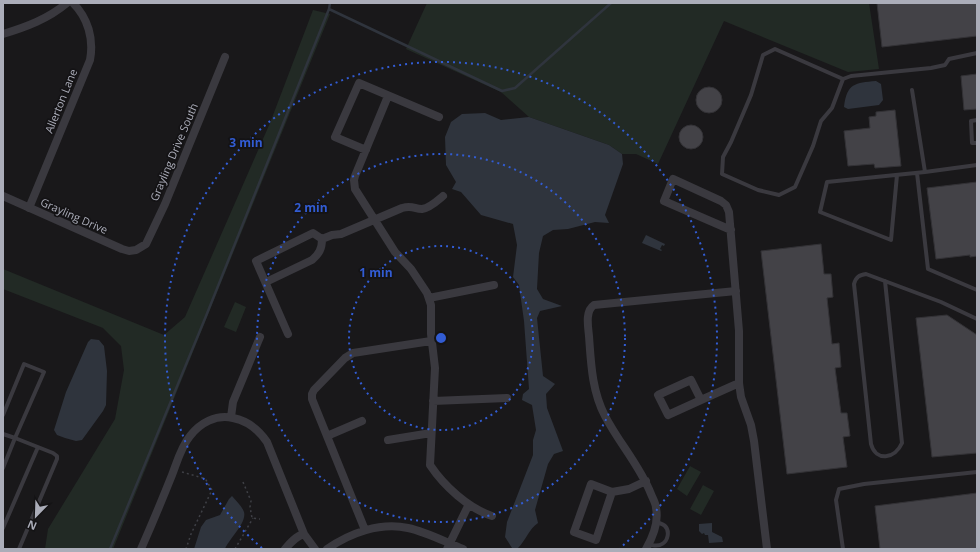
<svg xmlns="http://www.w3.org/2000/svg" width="980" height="552" font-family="'Open Sans',sans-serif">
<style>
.green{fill:#222a25}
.water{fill:#2f343d}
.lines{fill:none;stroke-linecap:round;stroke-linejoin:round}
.stream{stroke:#2f343d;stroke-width:2.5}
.building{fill:#434247;stroke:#333236}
.path{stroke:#3f4046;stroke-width:1.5;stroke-dasharray:2 3;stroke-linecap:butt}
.service{stroke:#3a393f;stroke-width:4}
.minor{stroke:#3a393f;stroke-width:8}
.ring{fill:none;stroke:#325cd3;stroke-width:2;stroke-dasharray:2 4}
.labels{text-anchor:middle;stroke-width:3.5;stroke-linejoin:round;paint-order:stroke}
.street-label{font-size:11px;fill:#abadb9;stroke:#141315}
.centre{fill:#325cd3;stroke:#141315;stroke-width:2}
.ring-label{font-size:12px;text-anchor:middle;font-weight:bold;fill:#325cd3;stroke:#141315;stroke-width:3.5;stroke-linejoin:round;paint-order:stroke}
</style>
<rect width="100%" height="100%" fill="#19181a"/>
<path class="green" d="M427,3H869L879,69L848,72L724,21L658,164L636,154H622L609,145L529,117L501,92L406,49Z
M313,10L330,14L113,549H45L48,529L115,419L124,370L121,346L103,328L3,289V269L164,335L185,317L270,123Z
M235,302L246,307L236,332L224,327Z
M690,466L701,472L687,496L677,489Z
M703,485L714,491L701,515L690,509Z"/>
<path class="water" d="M876,81L881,84L883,100L879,105L848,109L844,107C847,83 855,83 876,81Z
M485,113L501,120L529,117L609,145L622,154L623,164L605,215L609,223L595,222L568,229L553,230L543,236L539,253L537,289L543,299L562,306L540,311L537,318L543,376L555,384L546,394L547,408L563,451L554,454L548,464L535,510L538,523C529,529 526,540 518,548H512L505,537L507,522L533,455V440L536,430L532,405L522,400L523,394L529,389L524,321L519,285L513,277L517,245L513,224L481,215L461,192L452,189L456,182L446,165L445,137L451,122L462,114Z
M646,235L665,244L664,246L662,245L660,249L662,250L661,251L642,243Z
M91,339L99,340L104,346L107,371L106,405L103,411L82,440L76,441L65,438L57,435L54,430L66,392L88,342Z
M232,496C236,501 242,506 244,512C247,523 229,539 225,549H194L201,527L206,520L220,515L229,499Z
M712,523V532L722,537L723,542L709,543L708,535H705L704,533L702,534L699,531V524Z"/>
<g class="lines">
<path class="stream" d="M329,9L502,91L515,88L611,3
M110,549L206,316L329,9L330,3"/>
</g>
<path class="building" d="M877,3H977V36L882,47Z
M977,74V109L964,110L961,76Z
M696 100a13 13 0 1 1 26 0a13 13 0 1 1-26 0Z
M895,110L901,166L875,168L874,164L848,166L844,131L870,128L869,117L876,116V112Z
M679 137a12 12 0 1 1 24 0a12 12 0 1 1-24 0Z
M977,182V256L970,257V255L936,259L927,188Z
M821,244L824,274H831L833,297L827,298L832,344L839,343L841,367L835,368L841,413H847L850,436L843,437L847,467L787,474L761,251Z
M947,315L977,335V453L932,457L916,318Z
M977,493V549H880L875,506Z"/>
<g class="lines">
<path class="path" d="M182,472L203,478L206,480L212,490L191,534L186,549
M243,482L251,501L250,507L252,518L260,519
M235,549L253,518"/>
<path class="service" d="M843,79L832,108L821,121L813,146L795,187L779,195L758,190L722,174L723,157L731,142L751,95L763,55L775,49L843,79L851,76L931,68L945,65L949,59L977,53
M912,90L925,172L977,165
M977,120L971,121L972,143H977
M917,173L928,269L977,290
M897,175L891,240L820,212L827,182L925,172
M885,281L902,443C895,459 876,462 871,444L854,284C856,277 859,275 866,274L941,302L977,319
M3,415L24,364L44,372L15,438L53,453L57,456V459L19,549
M3,434L15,438L3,468
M3,528L38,447
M649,545C653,545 658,547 662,544C668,541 670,531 665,526C663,524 659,523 656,522
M843,549L836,500L839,489L864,484L977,472"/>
<path class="minor" d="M3,34C26,27 48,19 67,3
M388,96L355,176L354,180L355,189L395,252L411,269L427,293L431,305V334L435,368L430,465C444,486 468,508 492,516
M366,150L335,137L359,83L439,117
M3,196L122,249L129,251L136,250L146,244L165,204L225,57
M29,208L90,60C94,39 88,18 73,3
M731,230L664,201L673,179L721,201L726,205L729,212L739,331V383L741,397L751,425L754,441L767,549
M322,239L332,235L341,234L402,208C413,205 414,209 422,209C430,208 437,201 443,196
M266,282L312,260C319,254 322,249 322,239
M429,298L494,285
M288,334L256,261L313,233L322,239
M691,380L701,400L668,415L658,395Z
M701,400L739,383
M433,401L507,398
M231,417L233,402L260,337
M327,436L362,421
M388,440L431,433
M591,484L612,492L596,540L574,532Z
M612,492L629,489L646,481
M365,530L312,399V394L314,390L345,358L353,353L431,341
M141,549C152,524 162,500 172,475C177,462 181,447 190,436C200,423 216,414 233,418C248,421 259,430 267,442L304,534L315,549
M285,549C290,543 296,536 304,534
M327,549C350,533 380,522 408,528C427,532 445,542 463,549
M447,549L469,504
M646,549C653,537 659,523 656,508C656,504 653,499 651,494C640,466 619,443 605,416C592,391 591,364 589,336C588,326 585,311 594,305L736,291"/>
</g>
<g class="ring">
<circle cx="441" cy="338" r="92"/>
<circle cx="441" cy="338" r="184"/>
<path d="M262 548A276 276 0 1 1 620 548"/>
</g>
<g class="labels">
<g class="street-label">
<text transform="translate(61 101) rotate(-68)" y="4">Allerton Lane</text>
<text transform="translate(174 152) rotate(-67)" y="4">Grayling Drive South</text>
<text transform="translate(74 216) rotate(24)" y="4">Grayling Drive</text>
</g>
</g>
<circle cx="441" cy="338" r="6" class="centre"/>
<g class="ring-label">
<text x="246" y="147">3 min</text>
<text x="311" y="212">2 min</text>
<text x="376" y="277">1 min</text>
</g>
<rect width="980" height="552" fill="none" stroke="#abadb9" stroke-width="8"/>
<g transform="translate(36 516) rotate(203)" stroke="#141315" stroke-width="3" paint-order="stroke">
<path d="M0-3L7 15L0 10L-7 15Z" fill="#abadb9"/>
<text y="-6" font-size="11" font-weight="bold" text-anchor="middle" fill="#abadb9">N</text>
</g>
</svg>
